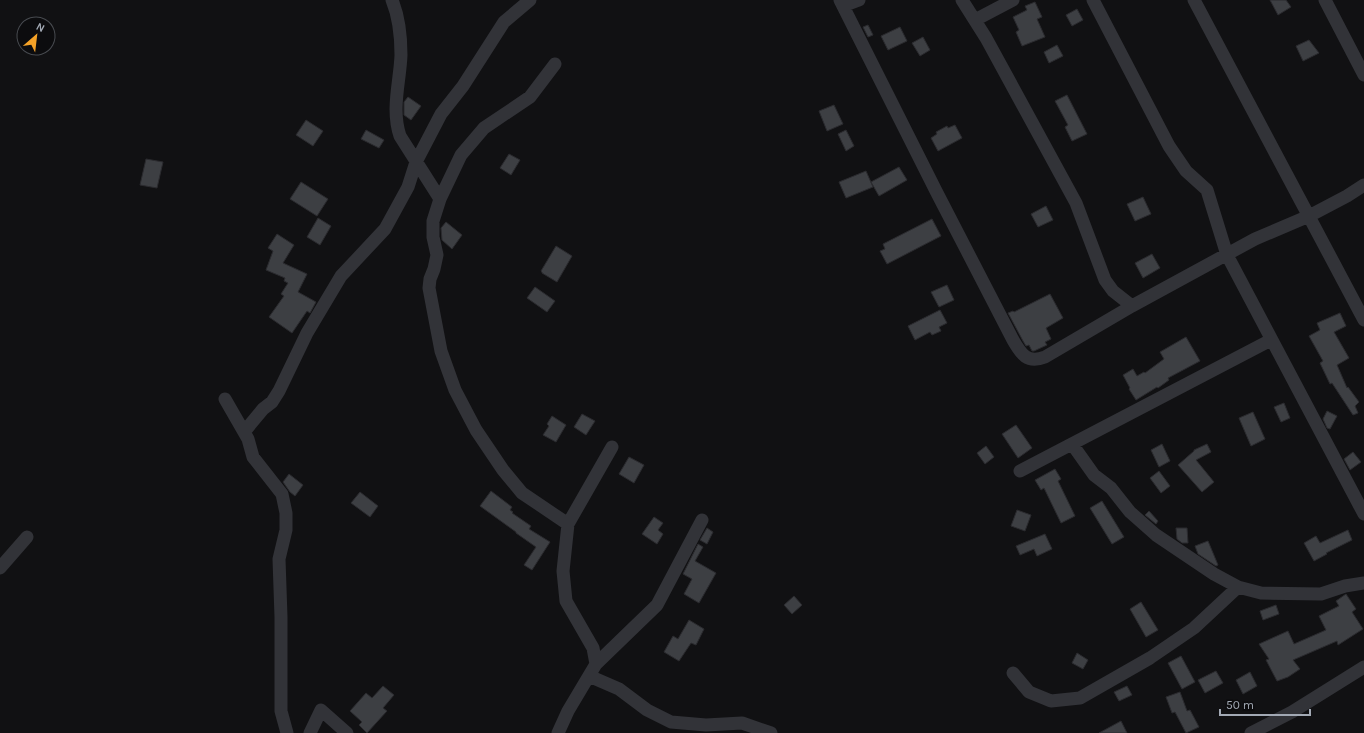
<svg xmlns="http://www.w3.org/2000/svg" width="1364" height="733" font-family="Karla,sans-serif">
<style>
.building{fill:#3d3f43;stroke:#2b2b2f}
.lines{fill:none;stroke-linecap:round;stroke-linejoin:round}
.minor{stroke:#323338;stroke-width:13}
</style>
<rect width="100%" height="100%" fill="#111113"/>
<path class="building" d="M1270,0H1286L1291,7L1278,15Z
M1035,2L1042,17L1037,19L1045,37L1022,46L1016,32L1019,30L1013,17L1027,10L1025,6Z
M1077,9L1083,20L1072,26L1066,15Z
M868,25L873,35L868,37L863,27Z
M900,27L907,41L888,50L881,36Z
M923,37L930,50L920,56L912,43Z
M1309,40L1319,53L1303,61L1296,46Z
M1057,45L1063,56L1049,63L1044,52Z
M1067,95L1087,134L1072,141L1065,127L1068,125L1055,101Z
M408,97L421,106L411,120L404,115V102Z
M834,105L843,124L827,131L819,111Z
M306,120L323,131L313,146L296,135Z
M955,125L962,138L938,151L931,138L937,134L936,132L947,126L948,128Z
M366,130L384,140L379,148L361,139Z
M846,130L854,146L846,151L838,134Z
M509,154L520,160L511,175L500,168Z
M146,159L163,162L157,188L140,185Z
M899,167L907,180L879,196L871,182Z
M866,171L873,187L846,198L839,182Z
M301,182L328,199L317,216L290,199Z
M1143,197L1151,214L1135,221L1127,204Z
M1046,206L1053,220L1038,227L1031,214Z
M318,218L331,226L320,245L307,237Z
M932,219L941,236L887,264L880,251L885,249L883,244Z
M446,222L462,235L452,249L442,240L441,228Z
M277,234L294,245L283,263L307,274L298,292L316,302L310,313L307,311L292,333L269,317L284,296L281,294L288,283L284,281L285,278L266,270L273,251L268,248Z
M556,246L572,256L557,282L542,273V272L541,271Z
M1152,254L1160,268L1143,278L1135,263Z
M947,285L954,300L939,307L931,292Z
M535,287L555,301L547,312L527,298Z
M1050,294L1063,318L1046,328L1051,339L1045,342L1047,345L1034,351H1032L1029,345L1026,346L1023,341L1008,313L1013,311L1014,312Z
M940,310L947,323L939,327L941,331L932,335L930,332L915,340L908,326Z
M1340,313L1346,326L1334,332L1349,358L1337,365L1347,388L1348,387L1359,402L1355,406L1358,413L1353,415L1332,383L1330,384L1320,363L1323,361L1309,336L1320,330L1317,323Z
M1186,337L1200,361L1168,378L1169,380L1158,388L1157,387L1136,400L1129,389L1130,388L1123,375L1133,369L1137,376L1144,372L1145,373L1164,359L1160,352Z
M1284,403L1290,418L1281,422L1274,407Z
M1327,411L1337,416L1330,429L1327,428L1323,419Z
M1253,412L1265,439L1251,446L1239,418Z
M582,414L595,421L586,435L574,427Z
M552,416L566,425L556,442L543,435L549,426L547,424Z
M1016,425L1032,448L1018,458L1002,434Z
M1162,444L1170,461L1159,467L1151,450Z
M1207,444L1211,452L1196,460L1214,482L1202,492L1178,465L1194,451V450Z
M986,446L994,457L985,464L977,453Z
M1353,452L1361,462L1350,470L1344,459Z
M629,457L644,465L634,483L619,474Z
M1055,469L1061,479L1058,481L1075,516L1061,523L1044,488L1041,490L1035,480Z
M1159,471L1170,486L1161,493L1150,478Z
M289,474L303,485L295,496L290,492L283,482Z
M491,491L512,507L510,510L513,512L512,513L531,526L529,529L550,542L532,570L524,565L536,547L516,533V532L480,506Z
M360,492L378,506L370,517L351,503Z
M1102,501L1124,537L1112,544L1090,508Z
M1017,510L1031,515L1025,531L1011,526Z
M1149,511L1158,521L1156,524L1145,515Z
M654,517L663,523L658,530L663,534L657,544L642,534Z
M707,528L713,532L707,544L700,540Z
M1176,528H1187L1188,543H1182L1177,539Z
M1348,530L1352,540L1326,553L1327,554L1314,561L1304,543L1316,536L1320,543Z
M1045,534L1052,549L1037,556L1034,549L1020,555L1016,546Z
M1208,541L1218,565L1216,566L1198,554L1195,546Z
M698,544L703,547L695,561L716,573L699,603L684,594L692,579L683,574Z
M1346,594L1356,609L1352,612L1363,629L1338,645L1337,641L1293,660L1300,669L1288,677L1277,681L1266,660L1269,659L1259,644L1288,631L1294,644L1326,630L1319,616L1339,606L1336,601Z
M794,596L802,605L792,614L784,605Z
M1141,602L1158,630L1146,637L1130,609Z
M1276,605L1279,614L1263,620L1260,611Z
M689,620L704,629L696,645L691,643L679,661L664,652L673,636L678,639Z
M1077,653L1088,660L1083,669L1072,663Z
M1181,656L1195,682L1182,689L1168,663Z
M1216,671L1223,683L1205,693L1198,680Z
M1250,672L1257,686L1243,694L1236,680Z
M383,686L394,695L383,708L387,711L367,733L359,725L362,722L350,711L366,693L372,698Z
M1127,686L1132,695L1119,701L1114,692Z
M1180,692L1187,711L1190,710L1199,727L1186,733L1175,712L1172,713L1166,697Z
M1121,721L1127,733H1099Z"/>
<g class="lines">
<path class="minor" d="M392,0C399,17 401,37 401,55C400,82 391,109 400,136L440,199
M840,0L936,191L1013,340C1021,354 1027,364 1045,357L1132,306L1255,239L1309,216L1347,196L1364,185
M962,0L986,38L1076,203L1105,280L1113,291L1132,306
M1093,0L1169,146L1186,171L1207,190L1227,255L1364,514
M1194,0L1364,320
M1325,0L1364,75
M843,6L859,0
M975,20L1013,0
M555,64L530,97L484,128L461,155L440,199L433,221V237L437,255L434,269L430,279L429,288L441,351L455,390L476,430L503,470L522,493L568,524
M225,399L248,439L253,457L282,494L286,513V530L279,559L281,617V711L287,733
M244,432L263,409L272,402L279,391L307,333L341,276L385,229L408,187L416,162L441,114L463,86L504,22L530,0
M1072,444L1094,475L1111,488L1130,512L1156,535L1214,574L1238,587L1261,593L1321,594L1345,586L1364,583
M1020,471L1271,340
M0,568L27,537
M596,664L657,605L702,520
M1013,673L1029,692L1051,701L1080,698L1150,658L1194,628L1238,587
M589,676L619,689L647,710L671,722L706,725L742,723L771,733
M310,733L321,710L347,733
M558,733L568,711L596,664L593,648L566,601L563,571L568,524L612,447
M1251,733L1292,712L1364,667"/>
</g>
<g transform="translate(36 36) rotate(28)"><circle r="19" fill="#0c0c0e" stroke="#484b50"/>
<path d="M0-3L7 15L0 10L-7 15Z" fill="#f5a227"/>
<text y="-6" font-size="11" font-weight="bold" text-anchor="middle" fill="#a2a9b4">N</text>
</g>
<path d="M1220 709v6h90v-6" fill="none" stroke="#a2a9b4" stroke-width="2"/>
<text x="1226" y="709" font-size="12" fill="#a2a9b4" stroke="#0c0c0e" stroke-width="3" paint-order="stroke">50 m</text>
</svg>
